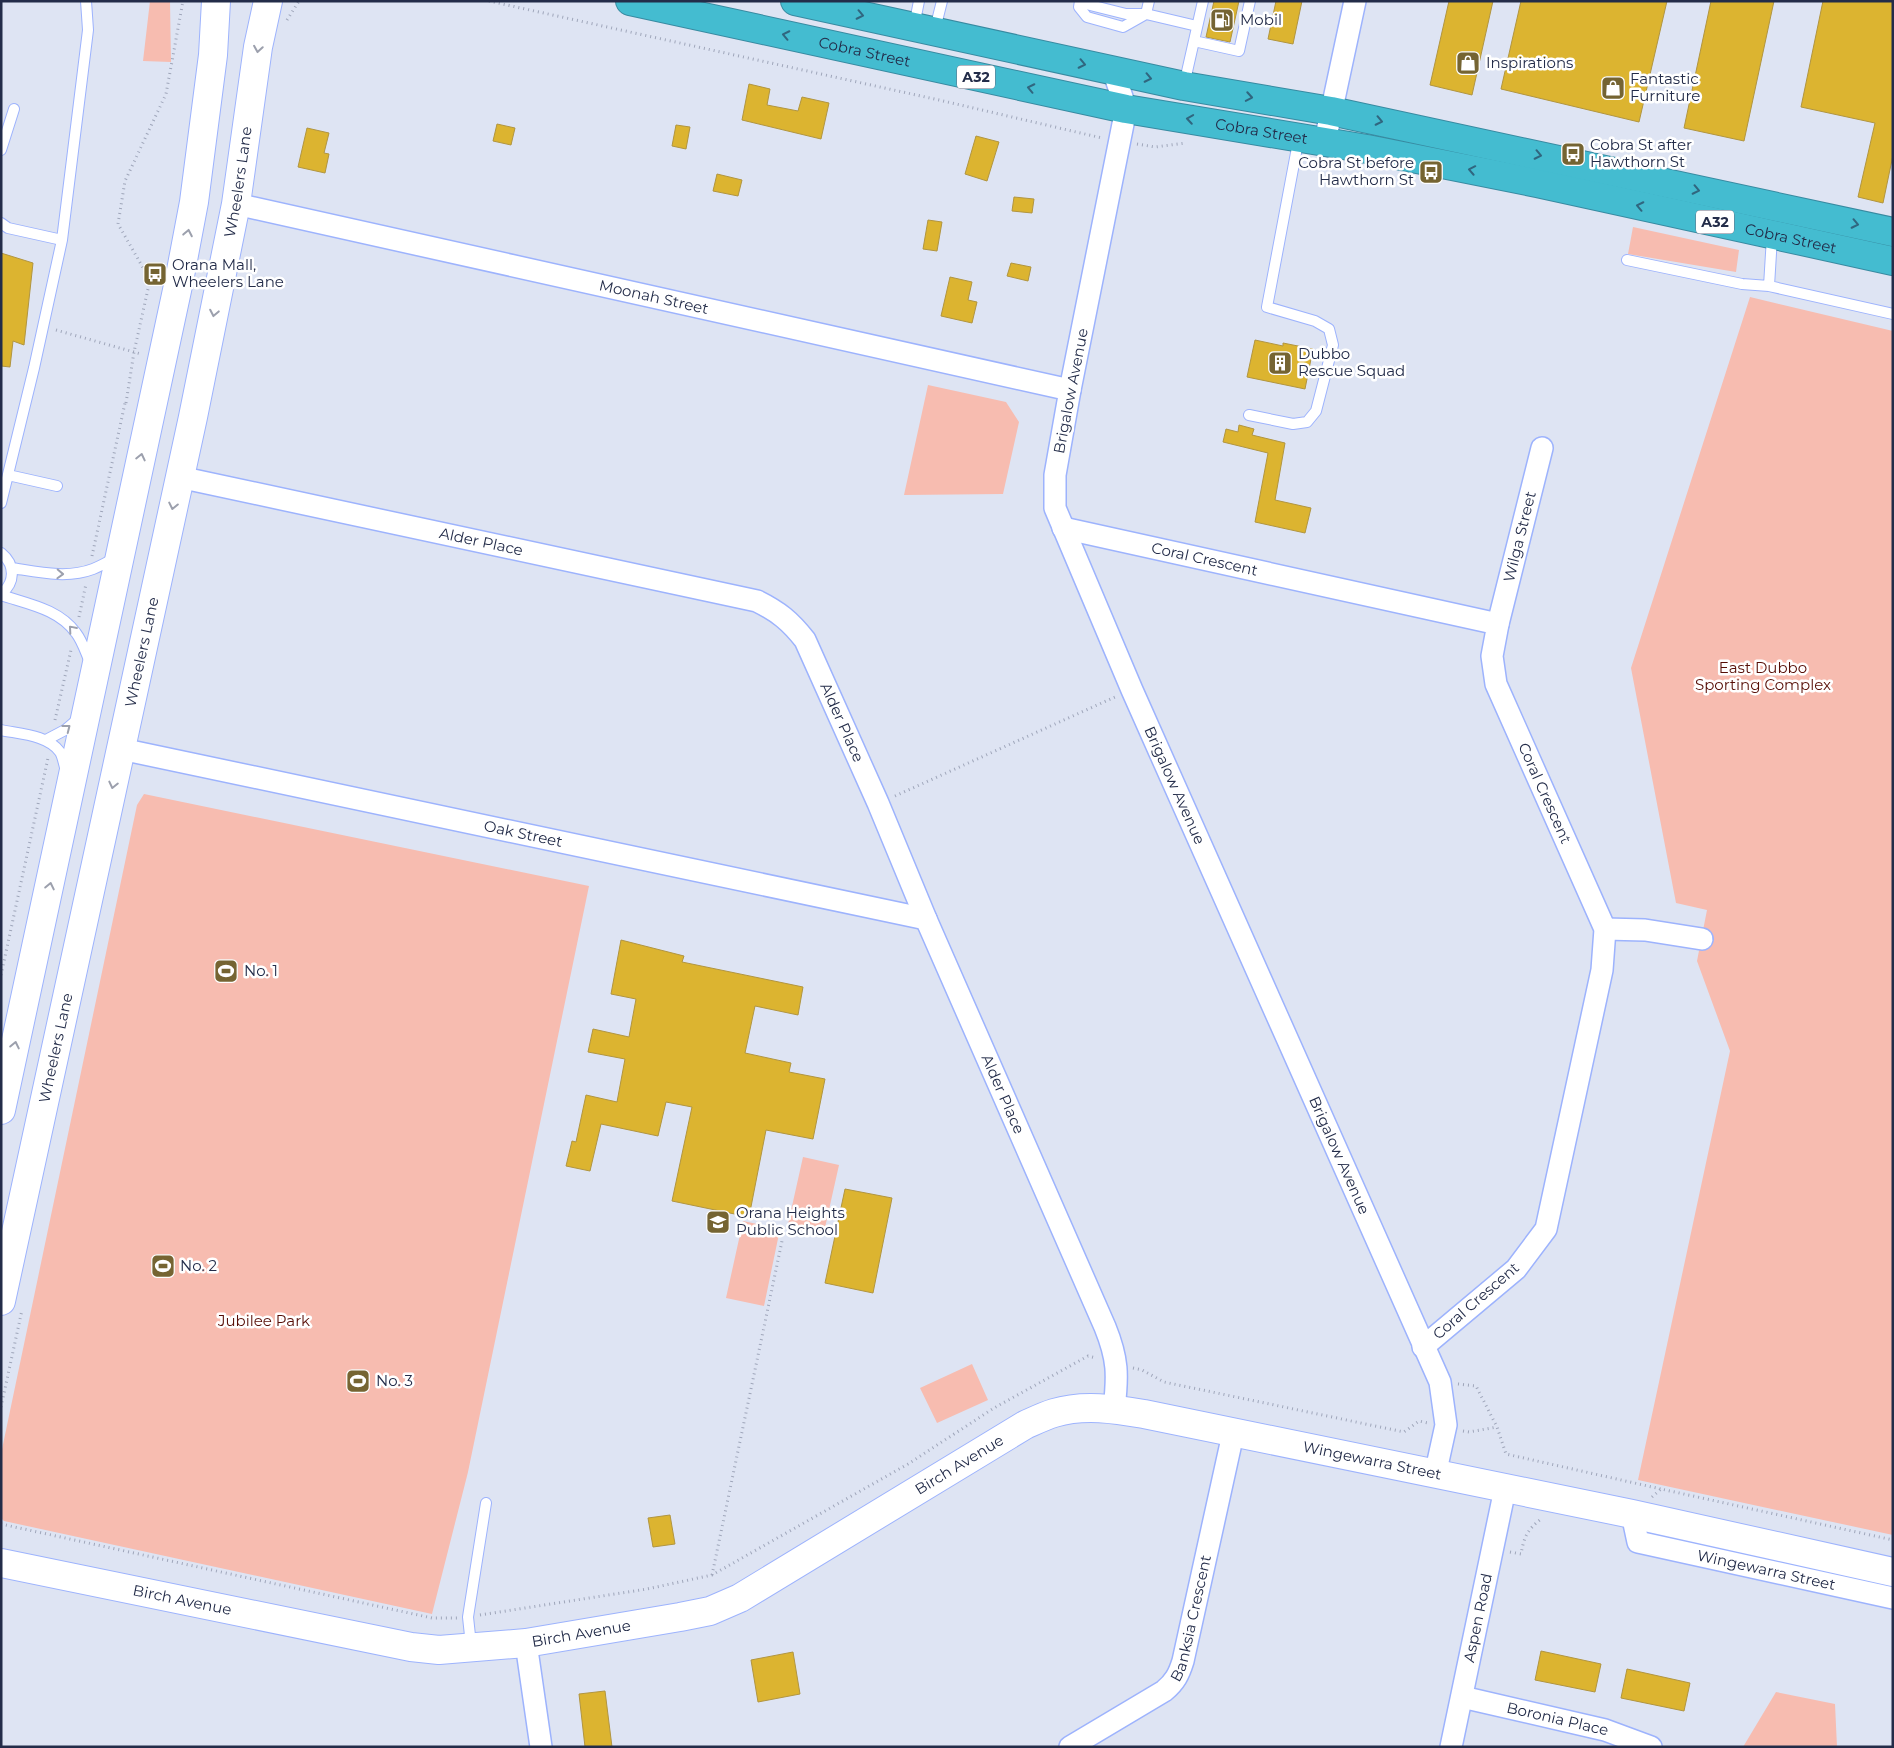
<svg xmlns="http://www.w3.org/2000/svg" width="1894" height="1748" font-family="Montserrat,sans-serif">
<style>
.green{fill:#f7bcb0}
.building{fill:#dcb430;stroke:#b19540}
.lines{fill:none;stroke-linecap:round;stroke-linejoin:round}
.lane-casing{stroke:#9db3fd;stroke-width:12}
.street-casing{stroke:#9db3fd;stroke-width:24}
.secondary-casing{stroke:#9db3fd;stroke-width:30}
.highway-casing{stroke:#388aa1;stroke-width:30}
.path{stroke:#9fa6ba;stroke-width:3;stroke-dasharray:1 4;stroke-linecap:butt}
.lane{stroke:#fff;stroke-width:10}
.street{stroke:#fff;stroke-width:21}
.secondary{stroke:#fff;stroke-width:28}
.highway{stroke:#44bcd0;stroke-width:28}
.oneway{stroke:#30667f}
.oneway2{stroke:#9ca0ad}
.labels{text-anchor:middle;stroke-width:5;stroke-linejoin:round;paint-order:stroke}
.shield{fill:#fff;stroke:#656b80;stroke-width:1}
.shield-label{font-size:14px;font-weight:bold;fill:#232c49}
.poi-label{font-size:15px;fill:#232c49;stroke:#fff;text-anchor:start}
.street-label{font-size:15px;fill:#232c49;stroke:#fff}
.park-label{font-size:15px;fill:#570e06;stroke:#fff}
</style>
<rect width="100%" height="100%" fill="#dee4f3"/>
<path class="green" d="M150,1H170L171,62L143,61Z
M1633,227L1739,250L1736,272L1628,254Z
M1750,297L1893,331V1535L1638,1480L1730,1051L1697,961L1707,910L1676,903L1631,668Z
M928,385L1006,402L1019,422L1003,494L904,495Z
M144,794L589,886L468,1472L432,1614L4,1521L1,1518V1454L137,805Z
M803,1157L839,1165L824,1232L788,1224Z
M743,1221L780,1229L764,1306L726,1298Z
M972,1364L988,1400L937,1423L920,1388Z
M1776,1692L1835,1704L1837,1747H1743Z"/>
<path class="building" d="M1214,1H1239L1230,42L1206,37Z
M1276,1H1302L1293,44L1268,39Z
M1449,1H1493L1472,95L1430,85Z
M1521,1H1667L1639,122L1501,89Z
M1711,1H1774L1744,141L1684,128Z
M1823,1H1893V155L1883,203L1858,197L1875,123L1801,107Z
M749,84L770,89L767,105L798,111L802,97L829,103L821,139L742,120Z
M497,124L515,128L511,145L493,141Z
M676,125L690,127L686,149L672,146Z
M307,128L329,133L324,153L329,154L325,173L298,167Z
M976,136L999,142L987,181L965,174Z
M717,174L742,180L738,196L713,191Z
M1014,197L1034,199L1032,213L1012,211Z
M928,220L942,222L937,251L923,249Z
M1,253L33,263L24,345L13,341L10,367L1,366Z
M1011,263L1031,267L1028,281L1007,276Z
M950,277L972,282L968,300L977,302L972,323L941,316Z
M1255,340L1283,346V343L1313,349L1305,389L1247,377Z
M1239,425L1254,429L1252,435L1285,443L1275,500L1311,508L1305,533L1255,522L1268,453L1223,442L1226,429L1238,432Z
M621,940L684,956L682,962L803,987L798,1015L755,1006L745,1053L791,1063L789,1072L825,1079L813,1139L766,1130L749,1217L672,1201L692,1107L666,1102L658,1136L601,1124L590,1171L566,1166L572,1141L576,1142L586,1095L617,1102L625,1059L588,1052L593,1029L629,1037L636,999L611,994Z
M845,1189L892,1198L873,1293L825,1283Z
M670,1515L675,1544L653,1547L648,1518Z
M1541,1651L1601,1664L1595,1692L1535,1680Z
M793,1652L800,1694L758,1702L751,1660Z
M1627,1669L1690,1683L1684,1711L1621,1698Z
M605,1691L612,1747H585L579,1694Z"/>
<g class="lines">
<g class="lane-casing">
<path id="lane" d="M1080,1L1079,7L1087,17L1123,27L1146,14L1149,1
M1085,1L1090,5L1126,14H1146L1197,26
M914,26L919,1
M935,29L942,1
M1194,41L1239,51L1250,1
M1184,85L1203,1
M1,150L14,109
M1,223L8,228L62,240
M1627,260L1742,284L1769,286L1893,314
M1769,286L1772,237
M1249,415L1293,424L1307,422L1316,411L1333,345L1329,329L1315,321L1267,307L1299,137
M8,475L57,486
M1,503L34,368L62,240L88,30L86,1
M1,553C16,565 15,583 1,594
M12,568C38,572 67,579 93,569C101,566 109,561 117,557
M1,595C28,604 59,609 76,633C83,642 86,654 91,664
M1,730C20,734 48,735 60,752C63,757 64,765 66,771
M46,740L65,730L78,719
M471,1645L468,1617L486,1503"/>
</g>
<g class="street-casing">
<g id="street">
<path id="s1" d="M1113,70L1126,109L1070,390L1055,475V508L1132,690L1440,1382L1446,1425L1435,1475"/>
<path d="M1325,141L1355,1"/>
<path id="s2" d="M236,204L1070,390"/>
<path id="s3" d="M179,477L757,601C779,612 790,621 805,640L878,803L926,919L1105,1327C1118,1359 1118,1375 1114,1409"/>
<path id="s4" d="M1063,528L1498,624L1492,656L1496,684L1605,929L1602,970L1546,1229L1516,1269L1423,1347"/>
<path id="s5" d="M1498,624L1542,448"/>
<path id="s6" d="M121,749L926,919"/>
<path d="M1605,929L1645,930L1702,939"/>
<path id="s7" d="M1632,1514L1638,1542L1893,1598"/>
<path d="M526,1643L541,1747"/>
<path id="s8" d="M1462,1697L1605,1730L1651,1747"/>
<path id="s9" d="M1070,1747L1164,1691C1175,1682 1179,1674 1183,1661L1233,1434"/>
<path id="s10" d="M1451,1747L1505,1489"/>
</g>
</g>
<g class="secondary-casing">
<g id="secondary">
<path d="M1,1110L179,281L194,202L213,55L216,1"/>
<path id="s11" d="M1,1301L193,417L236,204L258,47L268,1"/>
<path id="s12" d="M1,1563L411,1647L439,1650L526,1643L680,1617L710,1611L740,1598L1025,1425C1034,1421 1044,1416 1054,1413C1084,1404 1115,1409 1144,1414L1632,1514L1893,1572"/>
</g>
</g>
<g class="highway-casing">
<g id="highway">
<path id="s13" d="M630,1L1126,109L1367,149L1537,183L1893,261"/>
<path d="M795,1L1184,86L1331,111L1893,232"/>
</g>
</g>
<path class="path" d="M489,1L939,100L1102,138
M287,20L299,1
M1137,144L1155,147L1186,143
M56,330L141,354
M126,403L134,352L150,280L118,224L125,181L166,94L183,1
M92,556L125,403
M79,617L86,584
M55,720L71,650
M895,796L1115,697
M1,975L48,758
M1133,1368L1142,1370L1164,1382L1404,1432L1419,1421L1428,1423
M1458,1384L1476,1386L1497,1427L1506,1454L1661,1489
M1,1407L22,1310
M1463,1431L1469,1432L1497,1427
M1652,1497L1661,1489L1893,1540
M1,1524L432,1618H457
M1510,1552L1521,1554C1524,1537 1527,1530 1541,1519
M712,1575L782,1241
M480,1615L647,1589L712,1575L908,1464L994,1408L1088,1356L1096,1358"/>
<use href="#lane" class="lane"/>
<use href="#street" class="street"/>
<use href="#secondary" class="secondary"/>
<use href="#highway" class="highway"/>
</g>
<defs><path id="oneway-chevron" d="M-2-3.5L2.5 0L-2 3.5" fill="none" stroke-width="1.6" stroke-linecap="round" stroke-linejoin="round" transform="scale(1.25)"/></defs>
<g class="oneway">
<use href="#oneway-chevron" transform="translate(860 15) rotate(12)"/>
<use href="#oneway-chevron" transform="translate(786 35) rotate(-168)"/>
<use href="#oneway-chevron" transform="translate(1082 64) rotate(12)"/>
<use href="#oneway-chevron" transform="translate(1148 78) rotate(12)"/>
<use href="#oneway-chevron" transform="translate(1031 88) rotate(-168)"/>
<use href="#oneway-chevron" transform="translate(1249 97) rotate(10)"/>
<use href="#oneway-chevron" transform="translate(1190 119) rotate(-171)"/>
<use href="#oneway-chevron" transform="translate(1379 121) rotate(12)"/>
<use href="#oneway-chevron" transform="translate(1538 155) rotate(12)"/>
<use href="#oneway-chevron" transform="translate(1472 170) rotate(-169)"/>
<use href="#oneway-chevron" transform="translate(1696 190) rotate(12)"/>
<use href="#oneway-chevron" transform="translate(1640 206) rotate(-168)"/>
<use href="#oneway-chevron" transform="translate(1855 224) rotate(12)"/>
</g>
<g class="oneway2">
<use href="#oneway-chevron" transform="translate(258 49) rotate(99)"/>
<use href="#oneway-chevron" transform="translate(188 233) rotate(-79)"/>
<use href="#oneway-chevron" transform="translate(214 313) rotate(101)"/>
<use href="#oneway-chevron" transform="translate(141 457) rotate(-77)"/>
<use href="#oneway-chevron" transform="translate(173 506) rotate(102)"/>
<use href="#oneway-chevron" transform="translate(60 574) rotate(2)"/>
<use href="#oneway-chevron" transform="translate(72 629) rotate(-131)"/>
<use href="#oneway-chevron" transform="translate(67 728) rotate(-38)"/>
<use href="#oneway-chevron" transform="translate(113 785) rotate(103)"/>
<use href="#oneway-chevron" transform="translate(50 886) rotate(-78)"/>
<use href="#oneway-chevron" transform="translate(15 1045) rotate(-78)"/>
</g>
<defs>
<g id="fuel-square" transform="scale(1.25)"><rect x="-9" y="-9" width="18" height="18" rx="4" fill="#756432" stroke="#fff"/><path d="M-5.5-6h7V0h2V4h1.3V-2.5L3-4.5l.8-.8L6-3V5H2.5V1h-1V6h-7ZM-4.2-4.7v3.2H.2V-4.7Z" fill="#fff"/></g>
<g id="shop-square" transform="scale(1.25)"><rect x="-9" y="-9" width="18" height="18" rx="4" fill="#756432" stroke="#fff"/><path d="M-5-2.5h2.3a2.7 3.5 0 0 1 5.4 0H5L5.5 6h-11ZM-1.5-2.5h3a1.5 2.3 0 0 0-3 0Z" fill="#fff"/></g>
<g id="bus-square" transform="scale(1.25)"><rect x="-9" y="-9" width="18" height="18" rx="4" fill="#756432" stroke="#fff"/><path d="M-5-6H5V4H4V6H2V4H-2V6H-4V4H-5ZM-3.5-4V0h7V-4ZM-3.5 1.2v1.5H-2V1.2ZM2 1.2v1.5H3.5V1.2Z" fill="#fff"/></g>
<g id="building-square" transform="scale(1.25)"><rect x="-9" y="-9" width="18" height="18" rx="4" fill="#756432" stroke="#fff"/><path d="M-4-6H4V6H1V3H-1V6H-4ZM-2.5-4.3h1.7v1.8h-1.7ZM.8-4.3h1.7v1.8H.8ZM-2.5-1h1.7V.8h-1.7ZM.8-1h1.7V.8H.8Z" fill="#fff"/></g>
<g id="stadium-square" transform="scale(1.25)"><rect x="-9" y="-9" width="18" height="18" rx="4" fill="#756432" stroke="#fff"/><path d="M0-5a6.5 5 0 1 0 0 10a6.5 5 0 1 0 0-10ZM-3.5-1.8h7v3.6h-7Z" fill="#fff"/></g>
<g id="school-square" transform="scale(1.25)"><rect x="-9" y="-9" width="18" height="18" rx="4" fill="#756432" stroke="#fff"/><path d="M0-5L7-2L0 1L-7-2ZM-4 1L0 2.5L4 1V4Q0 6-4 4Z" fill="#fff"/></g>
</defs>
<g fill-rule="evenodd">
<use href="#fuel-square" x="1222" y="20"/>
<use href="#shop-square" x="1468" y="63"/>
<use href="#shop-square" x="1613" y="88"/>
<use href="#bus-square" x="1573" y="154"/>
<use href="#bus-square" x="1431" y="172"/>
<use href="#bus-square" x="155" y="274"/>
<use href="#building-square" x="1280" y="363"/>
<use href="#stadium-square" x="226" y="971"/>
<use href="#school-square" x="718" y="1222"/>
<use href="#stadium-square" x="163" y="1266"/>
<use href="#stadium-square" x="358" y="1381"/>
</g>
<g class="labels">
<g class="shield">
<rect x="957" y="65.5" width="38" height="23" rx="4"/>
<rect x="1696" y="210.5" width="38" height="23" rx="4"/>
</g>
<g class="shield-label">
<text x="976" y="82">A32</text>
<text x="1715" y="227">A32</text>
</g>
<g class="poi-label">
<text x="1240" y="25">Mobil</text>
<text x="1486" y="68">Inspirations</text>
<text x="1630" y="84">Fantastic<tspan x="1630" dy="17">Furniture</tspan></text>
<text x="1590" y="150">Cobra St after<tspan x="1590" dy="17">Hawthorn St</tspan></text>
<text x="1414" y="168" text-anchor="end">Cobra St before<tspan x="1414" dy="17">Hawthorn St</tspan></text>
<text x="172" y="270">Orana Mall,<tspan x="172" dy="17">Wheelers Lane</tspan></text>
<text x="1298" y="359">Dubbo<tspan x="1298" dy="17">Rescue Squad</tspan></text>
<text x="244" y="976">No. 1</text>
<text x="736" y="1218">Orana Heights<tspan x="736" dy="17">Public School</tspan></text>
<text x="180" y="1271">No. 2</text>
<text x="376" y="1386">No. 3</text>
</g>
<g class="street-label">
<text dy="5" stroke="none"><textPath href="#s13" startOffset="240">Cobra Street</textPath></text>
<text dy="5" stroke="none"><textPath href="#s13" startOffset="645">Cobra Street</textPath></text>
<text dy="5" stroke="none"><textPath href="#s11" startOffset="1144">Wheelers Lane</textPath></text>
<text dy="5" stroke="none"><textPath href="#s13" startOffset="1185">Cobra Street</textPath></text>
<text dy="5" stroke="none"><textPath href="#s2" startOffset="428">Moonah Street</textPath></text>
<text transform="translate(1071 391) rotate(-79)" y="5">Brigalow Avenue</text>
<text dy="5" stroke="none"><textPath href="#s5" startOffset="90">Wilga Street</textPath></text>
<text dy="5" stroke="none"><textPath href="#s3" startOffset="309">Alder Place</textPath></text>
<text dy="5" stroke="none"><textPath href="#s4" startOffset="145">Coral Crescent</textPath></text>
<text dy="5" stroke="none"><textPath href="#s11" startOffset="664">Wheelers Lane</textPath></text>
<text dy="5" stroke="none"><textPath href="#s3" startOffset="744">Alder Place</textPath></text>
<text dy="5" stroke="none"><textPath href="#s1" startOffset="749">Brigalow Avenue</textPath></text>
<text dy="5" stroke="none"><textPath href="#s4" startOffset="626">Coral Crescent</textPath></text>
<text dy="5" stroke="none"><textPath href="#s6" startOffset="411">Oak Street</textPath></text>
<text dy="5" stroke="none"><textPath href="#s11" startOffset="259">Wheelers Lane</textPath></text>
<text dy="5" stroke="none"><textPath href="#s3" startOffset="1149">Alder Place</textPath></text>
<text dy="5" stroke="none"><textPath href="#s1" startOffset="1154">Brigalow Avenue</textPath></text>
<text transform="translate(1476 1301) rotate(-41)" y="5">Coral Crescent</text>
<text dy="5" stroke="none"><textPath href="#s12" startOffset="1442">Wingewarra Street</textPath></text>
<text dy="5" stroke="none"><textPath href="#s12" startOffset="1010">Birch Avenue</textPath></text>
<text dy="5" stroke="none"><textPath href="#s7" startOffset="160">Wingewarra Street</textPath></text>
<text dy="5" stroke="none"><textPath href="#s12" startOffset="185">Birch Avenue</textPath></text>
<text dy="5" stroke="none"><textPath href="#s9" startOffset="189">Banksia Crescent</textPath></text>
<text dy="5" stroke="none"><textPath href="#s10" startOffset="132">Aspen Road</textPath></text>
<text dy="5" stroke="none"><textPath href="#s12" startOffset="590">Birch Avenue</textPath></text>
<text dy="5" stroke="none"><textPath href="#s8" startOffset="98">Boronia Place</textPath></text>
</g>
<g class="park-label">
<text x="1763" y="673">East Dubbo<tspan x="1763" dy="17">Sporting Complex</tspan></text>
<text x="264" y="1326">Jubilee Park</text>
</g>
</g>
<rect width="1894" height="1748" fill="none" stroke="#232c49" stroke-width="5"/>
</svg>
